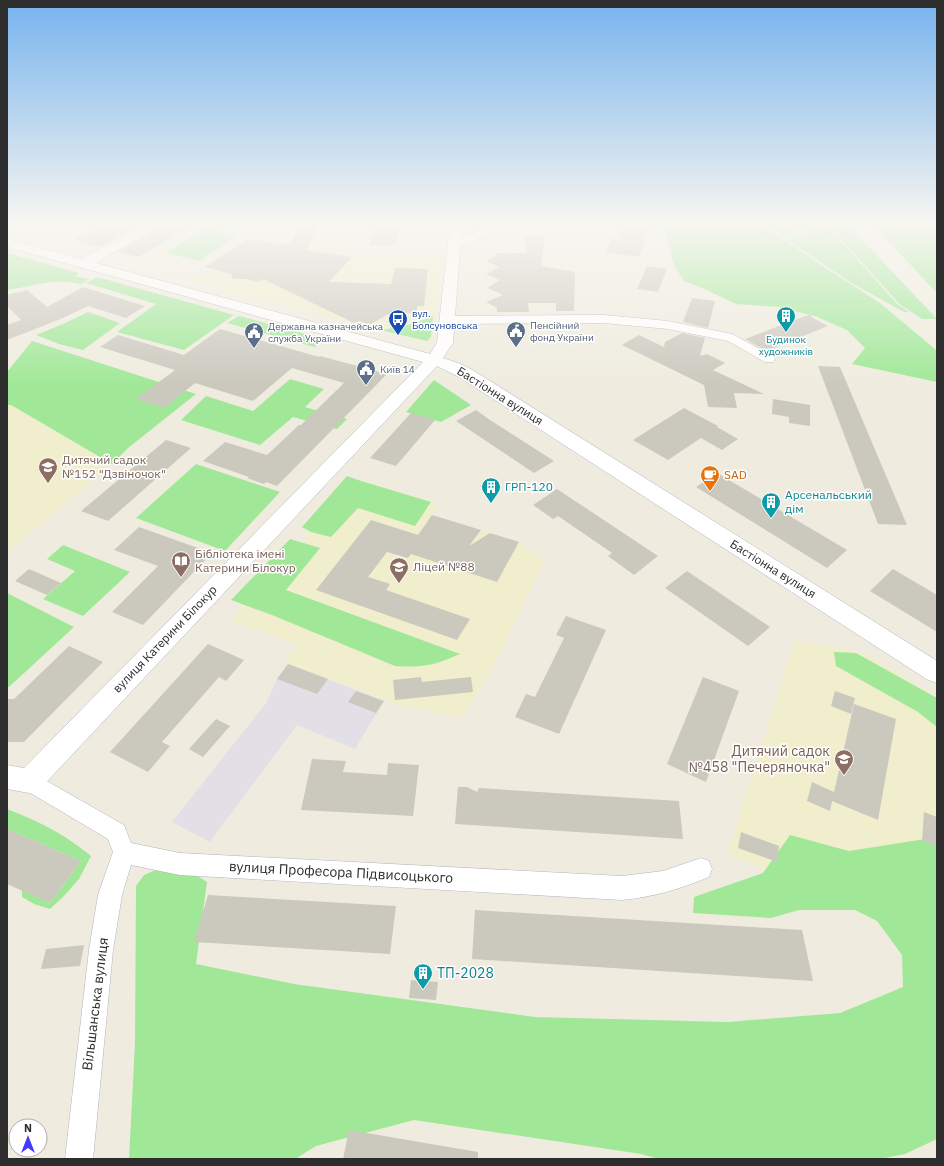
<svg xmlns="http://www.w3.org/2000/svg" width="944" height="1166" font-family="'IBM Plex Sans',sans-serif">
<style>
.industrial{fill:#e3dfe7}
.education{fill:#f1eecd}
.green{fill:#a0e898}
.building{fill:#cbc8be}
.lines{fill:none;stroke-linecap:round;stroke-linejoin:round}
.street-casing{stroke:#b3b2c1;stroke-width:1}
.secondary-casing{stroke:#b3b2c1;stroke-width:1}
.street{fill:#fff;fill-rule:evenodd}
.secondary{fill:#fff;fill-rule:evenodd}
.labels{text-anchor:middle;stroke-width:3;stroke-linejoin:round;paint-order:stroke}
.far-transit-label{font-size:10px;fill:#164399;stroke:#fff;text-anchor:start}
.far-service-label{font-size:10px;fill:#4e5e75;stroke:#fff;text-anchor:start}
.far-culture-label{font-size:10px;fill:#0d838f;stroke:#fff}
.street-label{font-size:12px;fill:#2d2d2d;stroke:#fff}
.education-label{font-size:12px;fill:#785e54;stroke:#fff;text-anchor:start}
.food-label{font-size:12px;fill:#c56008;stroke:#fff;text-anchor:start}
.culture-label{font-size:12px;fill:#0d838f;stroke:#fff;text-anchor:start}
.near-education-label{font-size:14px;fill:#785e54;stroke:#fff;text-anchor:end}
.near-street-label{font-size:14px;fill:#2d2d2d;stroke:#fff}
.near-culture-label{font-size:14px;fill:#0d838f;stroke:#fff;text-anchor:start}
</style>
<rect width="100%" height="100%" fill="#efecdf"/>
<path class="industrial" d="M288,664L384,701L355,749L297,725L210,842L172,822L266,703L277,679Z"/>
<path class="education" d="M290,223H362L350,244V248L354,252H444L433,337L431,340L426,342L187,281L212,263L267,242Z
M7,405H11L112,464L7,552Z
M358,480L437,504L432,515L519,542L544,562L490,673L462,718L401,705L284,662L298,644L231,621Z
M795,640L866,654L937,698V859L822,889L727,855Z"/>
<path class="green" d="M672,223H760L821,265L880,303L935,349L937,352V382L852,364L865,348L847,330L815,316L778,307L736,304L707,290L684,281L675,267L664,229Z
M763,223H787L798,235H808L797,223H814L868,286L815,223H825L898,305L909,312H904L848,281Z
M827,223H846L937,319H922L899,304Z
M871,223H937V293Z
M207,228L238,235L199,261L166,253Z
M7,253L79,273L75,276L89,279L81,284C52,278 35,286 7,290Z
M97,277L234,315L184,350L117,332L156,304L86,283Z
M88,312L120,323L83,350L59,344L36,335L63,324Z
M239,316L324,339L315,347L227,323Z
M433,316L431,337L427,341L380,330C399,328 415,324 433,316Z
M32,341L196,394L128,448L112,464L11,405H7V372Z
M290,379L324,389L305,407L347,419L337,429L293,417L260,445L181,420L206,396L253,411Z
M434,380L471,405L441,422L406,412Z
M196,464L280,492L225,551L136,518Z
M347,476L358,480L431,502L415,526L358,508L331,537L311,532L302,527Z
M290,539L320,548L286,590L460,654C435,665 423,668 395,666L272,615L231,600Z
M63,545L130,572L83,616L43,599L75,571L47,559Z
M7,593L74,627L9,687H7Z
M834,652L856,653L937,698V727L918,712L836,666Z
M7,809C40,822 63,833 91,856L79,879L64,896L50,909L34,904L22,897V890L50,903L81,861L7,829Z
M790,835L849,851L925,839L937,835V1139L905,1154L880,1159H659L641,1154L414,1120L316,1146L295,1159H129L135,1043L136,886L144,875L158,869L191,872L207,882L196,964L294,984L535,1017L728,1022L840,1013L903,987L902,955L877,921L855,910H799L771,918L693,913L694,897L763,873Z"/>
<path class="building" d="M107,223H144L100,247L73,240Z
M163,223H197L138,257L118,252L161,227Z
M300,223H319L307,250L352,257L329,282L391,284L395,268L428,269L424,306H417V313H400L387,315L369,325L360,321L354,323L263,279L259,282L246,279H233L231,274L205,267L248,239L290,245Z
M377,223H401L395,245H370Z
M621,223H652L639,257L606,252L613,237L620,242Z
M525,236H545L541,266L575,272L574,311H556V303H528L529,312H497V308L486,302L503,295L487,288L500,280L486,274L499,267L486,261L496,256V253H527Z
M647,266L667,269L658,292L637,289Z
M83,287L145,306L126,318L88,306L63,318L7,340V325L21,320L7,306V295L27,290L47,307Z
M692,298L715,301L708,328L683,322Z
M811,314V317L828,326L766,351L745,339Z
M220,329L319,357L320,356L387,374L277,486L266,482L264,484L247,478L249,477L203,461L225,442L267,455L299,425H301L344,383L292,368L253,401L195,383L164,408L136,399L175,370L100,347L118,335L184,355Z
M682,333L705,338L700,356L707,354L725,363L713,370L764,394L734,393L737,408L708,407L704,385L622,345L639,335L664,347L665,342Z
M818,366L840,367L907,525L878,524Z
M773,399L810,405V426L789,423V417L772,414Z
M684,408L718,426L717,427L738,439L722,450L701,438L668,460L633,440Z
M476,410L490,420L554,461L534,473L456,421Z
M411,413L435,420L396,466L370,458Z
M166,440L191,448L108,521L81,511Z
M717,473L847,550L827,568L696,487Z
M557,489L658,556L634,575L608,556L612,553L558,516L553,519L533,505Z
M432,515L481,530L469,546L490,533L519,542L497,582L411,554L408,558L387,552L368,577L390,584L386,590L470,619L457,640L316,590L371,520L418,535Z
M139,527L212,553L143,625L112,612L158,566L114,550Z
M29,569L61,583L47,595L15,581Z
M893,569L937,595V632L870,591Z
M687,571L770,627L748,646L665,588Z
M566,616L606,630L559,734L515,717L526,694L535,697L564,638L556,635Z
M208,644L244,660L226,681L219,677L162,742L170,746L148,772L110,752Z
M69,646L103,662L24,742H7V699H14Z
M288,664L328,679L317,694L277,679Z
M421,677L422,682L471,677L473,692L395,700L393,680Z
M703,677L739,691L706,782L667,764Z
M356,691L384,701L376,713L348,702Z
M835,691L855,698L851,714L831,706Z
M854,704L896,719L878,820L832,801Z
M216,719L230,726L203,757L189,749Z
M312,759L346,761L343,772L387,775L388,763L419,765L413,816L301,810Z
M812,782L834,792L830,811L807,801Z
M458,787H467L477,792L479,788L679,801L683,839L455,824Z
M924,812L937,817V846L922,841Z
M7,829L81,861L50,903L7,884Z
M741,832L779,846L777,862L738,848Z
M208,895L396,906L390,954L194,942Z
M475,910L802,930L813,981L472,959Z
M84,945L80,966L41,969L46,949Z
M411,980L438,982L436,1000L409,998Z
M349,1130L478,1152V1159H343Z"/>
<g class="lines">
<g class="street-casing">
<path id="street" d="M496,223H508L506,225L458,248H450L449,246L450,244Z
M604,315L668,321L732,334L773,356L775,359L773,362H765L728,341L668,329L604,323L447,324L443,322L441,320L443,318L447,316Z
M29,771L124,825L131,843L180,853L622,876L663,871L701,858L709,861L712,869L709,877C680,889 653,897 622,900L180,875L131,865L122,895L113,950L93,1159H65L89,950L98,895L113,852L108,839L22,788L19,781L22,774Z"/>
</g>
<g class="secondary-casing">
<path id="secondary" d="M147,223H162L160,226L96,263L430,354L437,343L450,223H462L453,343L443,358L458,363L471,369L937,661V683L928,680L459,377L437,366L39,790L29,793L7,789V765L24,768L423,362L7,247V239L82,259Z"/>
</g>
<use href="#street" class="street"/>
<use href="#secondary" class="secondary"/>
</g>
<linearGradient id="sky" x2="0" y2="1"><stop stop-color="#76b3ee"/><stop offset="0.58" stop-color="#f8f6f1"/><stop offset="1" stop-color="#f8f6f1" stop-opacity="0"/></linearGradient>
<rect width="944" height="386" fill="url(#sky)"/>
<defs>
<g id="building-pin" transform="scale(1)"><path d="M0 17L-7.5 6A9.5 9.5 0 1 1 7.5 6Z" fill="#0f9aa8" stroke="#fff"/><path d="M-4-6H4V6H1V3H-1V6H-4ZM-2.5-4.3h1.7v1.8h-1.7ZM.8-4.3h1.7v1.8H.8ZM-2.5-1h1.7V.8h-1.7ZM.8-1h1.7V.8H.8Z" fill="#fff"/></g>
<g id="bus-pin" transform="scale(1)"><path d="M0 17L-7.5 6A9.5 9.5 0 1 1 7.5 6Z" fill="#1a4fb4" stroke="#fff"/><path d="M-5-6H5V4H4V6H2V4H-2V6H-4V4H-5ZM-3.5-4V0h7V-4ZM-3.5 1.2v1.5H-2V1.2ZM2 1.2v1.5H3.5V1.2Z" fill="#fff"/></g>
<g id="civic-pin" transform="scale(1)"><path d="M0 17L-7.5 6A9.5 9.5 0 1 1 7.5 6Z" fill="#5c6f8a" stroke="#fff"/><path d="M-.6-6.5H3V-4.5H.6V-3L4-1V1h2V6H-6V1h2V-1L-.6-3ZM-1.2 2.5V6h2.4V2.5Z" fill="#fff"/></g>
<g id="school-pin" transform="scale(1)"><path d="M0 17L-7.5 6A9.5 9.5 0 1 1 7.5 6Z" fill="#8d6e63" stroke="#fff"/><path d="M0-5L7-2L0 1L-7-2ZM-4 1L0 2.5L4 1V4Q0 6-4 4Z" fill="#fff"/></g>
<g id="cafe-pin" transform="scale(1)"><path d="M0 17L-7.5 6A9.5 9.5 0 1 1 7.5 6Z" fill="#e8710a" stroke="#fff"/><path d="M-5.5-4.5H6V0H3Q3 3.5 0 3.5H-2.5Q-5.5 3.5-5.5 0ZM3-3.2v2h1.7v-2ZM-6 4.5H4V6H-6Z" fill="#fff"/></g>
<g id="library-pin" transform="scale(1)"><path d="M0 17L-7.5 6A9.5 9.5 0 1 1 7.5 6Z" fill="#8d6e63" stroke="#fff"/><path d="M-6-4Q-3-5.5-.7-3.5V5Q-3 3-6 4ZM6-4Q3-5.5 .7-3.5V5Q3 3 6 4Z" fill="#fff"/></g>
</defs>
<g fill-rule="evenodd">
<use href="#building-pin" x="786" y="316"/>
<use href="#bus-pin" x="398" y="319"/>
<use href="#civic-pin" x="516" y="331"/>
<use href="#civic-pin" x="254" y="332"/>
<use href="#civic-pin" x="366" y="369"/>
<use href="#school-pin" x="48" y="467"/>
<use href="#cafe-pin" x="710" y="475"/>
<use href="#building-pin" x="491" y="487"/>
<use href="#building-pin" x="771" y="502"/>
<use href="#library-pin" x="181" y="561"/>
<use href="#school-pin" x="399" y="567"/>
<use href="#school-pin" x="844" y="759"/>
<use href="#building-pin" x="423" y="973"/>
</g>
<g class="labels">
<g class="far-transit-label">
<text x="412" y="317">вул.<tspan x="412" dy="12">Болсуновська</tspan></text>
</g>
<g class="far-service-label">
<text x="530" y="329">Пенсійний<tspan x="530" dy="12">фонд України</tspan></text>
<text x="268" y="330">Державна казначейська<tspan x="268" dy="12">служба України</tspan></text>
<text x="380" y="373">Київ 14</text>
</g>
<g class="far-culture-label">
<text x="786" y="343">Будинок<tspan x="786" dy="12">художників</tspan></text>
</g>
<g class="street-label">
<text transform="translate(500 396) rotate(32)" y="4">Бастіонна вулиця</text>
<text transform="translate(773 569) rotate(32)" y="4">Бастіонна вулиця</text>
<text transform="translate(165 639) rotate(-46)" y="4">вулиця Катерини Білокур</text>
</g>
<g class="education-label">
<text x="62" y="464">Дитячий садок<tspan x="62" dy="14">№152 "Дзвіночок"</tspan></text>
<text x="195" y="558">Бібліотека імені<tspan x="195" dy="14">Катерини Білокур</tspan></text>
<text x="413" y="571">Ліцей №88</text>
</g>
<g class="food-label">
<text x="724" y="479">SAD</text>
</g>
<g class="culture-label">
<text x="505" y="491">ГРП-120</text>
<text x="785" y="499">Арсенальський<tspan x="785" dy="14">дім</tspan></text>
</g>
<g class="near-education-label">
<text x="830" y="756">Дитячий садок<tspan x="830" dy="16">№458 "Печеряночка"</tspan></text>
</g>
<g class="near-street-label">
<text transform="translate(341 872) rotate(3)" y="5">вулиця Професора Підвисоцького</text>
<text transform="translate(95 1004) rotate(-83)" y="5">Вільшанська вулиця</text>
</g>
<g class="near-culture-label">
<text x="437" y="978">ТП-2028</text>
</g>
</g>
<rect width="944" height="1166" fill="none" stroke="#2d2d2d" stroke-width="16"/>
<g transform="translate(28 1138)"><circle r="19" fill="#ffffff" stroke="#ababab"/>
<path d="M0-3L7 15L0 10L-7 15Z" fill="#453bff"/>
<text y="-6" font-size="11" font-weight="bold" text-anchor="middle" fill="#2d2d2d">N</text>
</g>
</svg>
